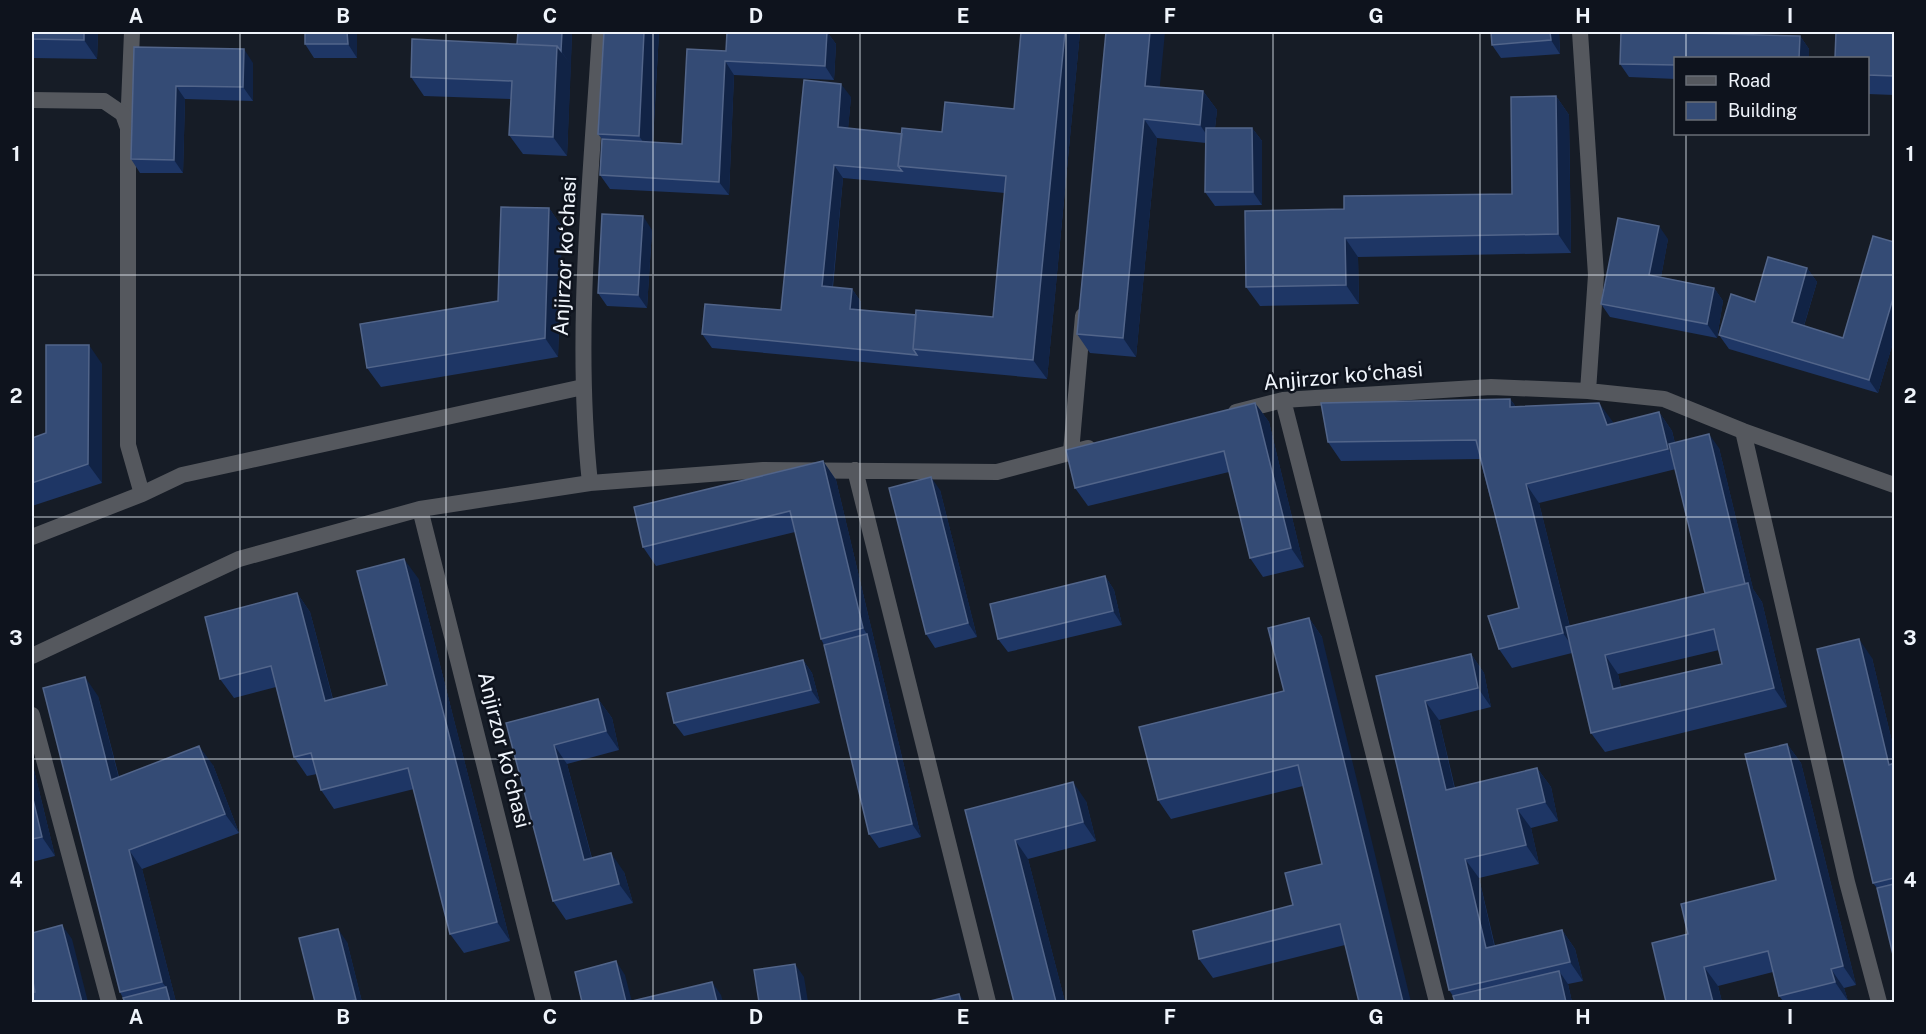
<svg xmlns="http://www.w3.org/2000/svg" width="1926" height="1034" font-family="'Public Sans',sans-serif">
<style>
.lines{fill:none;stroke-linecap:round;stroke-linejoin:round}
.service{stroke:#55585e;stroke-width:16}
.minor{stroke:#55585e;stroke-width:16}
.wall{fill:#1e3665;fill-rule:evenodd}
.shaded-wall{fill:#112345}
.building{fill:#344b75;stroke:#52658a;stroke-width:1.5;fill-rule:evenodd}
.grid{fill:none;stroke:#eff4fb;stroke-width:1.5;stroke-opacity:0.55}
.labels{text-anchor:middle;stroke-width:5;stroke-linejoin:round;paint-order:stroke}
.street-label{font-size:21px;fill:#eff4fb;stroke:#0e131d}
.neatline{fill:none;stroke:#eff4fb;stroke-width:2}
.grid-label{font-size:20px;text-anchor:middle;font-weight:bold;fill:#eff4fb}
</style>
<rect width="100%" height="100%" fill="#161c26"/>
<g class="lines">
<path class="service" d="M128,128L132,32"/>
<path class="minor" d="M1580,32L1596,275L1588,391
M32,100L104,101L123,114L128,128V445L142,494
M1283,400L1437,1002
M1236,412L1283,400L1491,387L1588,391L1664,399L1743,431L1894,485
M1743,431L1847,882L1879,1002
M1071,452L1083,316
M855,470L988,1002
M590,483C574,335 591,180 600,32
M420,509L544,1002
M32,537L142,494L182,475L583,387
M32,656L239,559L420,509L590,483L763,470L997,472L1088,448
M32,715L109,1002"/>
</g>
<path class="wall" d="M32,32H98L97,59L32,58Z
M357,32V58H314L305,44Z
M518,32H572L567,156L523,154L509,135L511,99L424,96L411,77L517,44Z
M604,32H659L653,142L682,144L726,51L827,32L836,44L834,80L734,75L729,195L610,189L600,175L602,139L598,134Z
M1021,32H1080L1047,379L712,348L702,334L781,310L851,97L848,128L902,134L942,132L1014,109ZM843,178L1005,193L993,317L916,315L861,310V302L852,289L833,287Z
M1106,32L1160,87L1203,91L1217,110L1215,128H1252L1262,141V205L1215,206L1205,192L1206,143L1157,138L1136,357L1090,353L1077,334Z
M1491,32H1559L1560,54L1501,58L1492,45Z
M1698,33L1800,36L1809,49L1676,58V79L1629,77L1620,64Z
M1894,33V95L1868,94V58Z
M134,47L253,63V101L185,99L183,173H140L131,159Z
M1556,96L1569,115L1571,253L1358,257L1359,304L1260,306L1246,287L1344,209L1512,194Z
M549,208L562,227L558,357L381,387L367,368L498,301Z
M652,230L647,308L607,306L598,293Z
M1668,239L1661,277L1714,288L1723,301L1717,338L1610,317L1601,304Z
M1894,242V339L1878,393L1729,349L1719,335L1755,302L1807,268L1817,282L1804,326L1843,338Z
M102,364V483L32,506V438L46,433Z
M1510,399L1516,407L1599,403L1613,424L1659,412L1672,431L1675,443L1719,448L1753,589L1762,602L1787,707L1605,752L1591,733L1572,653L1512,668L1499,649L1519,608L1480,459L1341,461L1328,442ZM1676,469L1705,593L1570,627L1539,503ZM1719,650L1722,664L1621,687L1618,674Z
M1255,403L1269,422L1304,567L1263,577L1250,558L1229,472L1088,506L1075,488Z
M823,461L836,480L921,837L879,848L869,834L824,645L821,639L795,532L656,566L643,547Z
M940,490L977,637L935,648L926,634Z
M1105,576L1114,590L1122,625L1008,652L998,639Z
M418,578L510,941L464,953L450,934L414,789L334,809L321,790L317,774L307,776L294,757L276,687L234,698L220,679L297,593L310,612L333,699L387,685Z
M1309,618L1322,637L1345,945L1213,978L1199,959L1293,905L1322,864L1303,786L1171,819L1158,800L1284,691Z
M1471,654L1484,673L1491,707L1439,720L1455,788L1537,768L1551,787L1558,821L1531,828L1539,864L1479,878L1495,946L1562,930L1575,949L1583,981L1568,984L1572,1002L1453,996L1449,990L1376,676Z
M1872,658L1894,750V960L1877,888L1873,883Z
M803,660L812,673L820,703L684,736L674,723Z
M98,696L119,777L213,765L239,833L142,869L176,1002H125L120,992Z
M598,699L612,718L619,750L567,764L592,858L624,872L633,903L566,920L553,901L506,723Z
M1787,744L1801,763L1856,985L1844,988L1848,1001L1841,1002H1784L1779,996L1773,972L1718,986L1722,1002H1666L1688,934L1776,880Z
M32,762L55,856L32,862Z
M1086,801L1096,841L1028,859L1065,1002H1014L965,810Z
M347,942L362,1002H315Z"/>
<path class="shaded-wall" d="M84,32H98L97,59L84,40Z
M347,32H357V58L348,44Z
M562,32H572L571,65L561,51Z
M644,32H659L652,155L639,136Z
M827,32L836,44L834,80L825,66Z
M1065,32H1080L1047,379L1033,360Z
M1150,32H1165L1158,105L1145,86Z
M1550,32H1559L1560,54L1551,40Z
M1688,32H1698L1697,46L1688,33Z
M1800,36L1809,49V58H1799Z
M557,46L571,65L567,156L553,137Z
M244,49L253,63V101L243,87Z
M725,61L734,75L729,195L719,182Z
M841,84L851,97L847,141L838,127Z
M176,86L185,99L183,173L174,160Z
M1203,91L1217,110L1213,144L1200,125Z
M1556,96L1569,115L1571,253L1558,234Z
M1144,119L1157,138L1136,357L1123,338Z
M1252,128L1262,141V205L1253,192Z
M834,165L843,178L831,300L822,286Z
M549,208L562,227L558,357L545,338Z
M643,216L652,230L647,308L638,295Z
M1659,226L1668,239L1659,288L1649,275Z
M1345,238L1358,257L1359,304L1346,285Z
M1807,268L1817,282L1801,335L1792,322Z
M1714,288L1723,301L1717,338L1707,324Z
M852,289L861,302L860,322L850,309Z
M1894,295V339L1878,393L1869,380Z
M89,345L102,364V483L88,464Z
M1510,399L1524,418L1510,407Z
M1255,403L1269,422L1304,567L1291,548Z
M1599,403L1613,422L1620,444L1607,425Z
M1659,412L1672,431L1681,468L1668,449Z
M1709,434L1719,448L1753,589L1762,602L1787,707L1774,688L1747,590Z
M823,461L836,480L921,837L912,824L867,634L863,628Z
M931,477L940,490L977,637L968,623Z
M1526,484L1539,503L1576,652L1563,633Z
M404,559L418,578L510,941L497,922Z
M1105,576L1114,590L1122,625L1113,611Z
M297,593L310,612L338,720L325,701Z
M1309,618L1322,637L1411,1002H1403Z
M1859,639L1872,658L1894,750V772L1889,765Z
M1471,654L1484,673L1491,707L1478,688Z
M1605,655L1618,674L1626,708L1613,689Z
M803,660L812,673L820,703L811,690Z
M85,677L98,696L124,799L111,780Z
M598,699L612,718L619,750L606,731Z
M1425,701L1439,720L1459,809L1446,790Z
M1787,744L1801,763L1856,985L1843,966Z
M554,745L567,764L597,879L584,860Z
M199,746L213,765L239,833L225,814Z
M32,762L55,856L42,837L32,795Z
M1537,768L1551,787L1558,821L1545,802Z
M1073,782L1086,801L1096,841L1083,822Z
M1517,809L1531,828L1539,864L1526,845Z
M1015,840L1028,859L1065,1002H1056Z
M129,850L142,869L176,1002H170L166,987L162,982Z
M611,853L624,872L633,903L619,884Z
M1465,859L1479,878L1499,967L1486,948Z
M62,925L72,939L88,1002H82Z
M338,929L347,942L362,1002H357L356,1000Z
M1562,930L1575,949L1583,981L1570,962Z
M616,961L625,975L632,1002H626Z
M795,964L804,977L808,1002H801Z
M1704,967L1718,986L1722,1002H1713Z
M1831,969L1844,988L1848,1001L1835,982Z
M1559,971L1568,984L1572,1002H1566Z
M712,982L721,995L723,1002H717Z
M959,994L965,1002H961Z"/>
<path class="building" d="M32,32H84V40L32,39Z
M305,32H347L348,44H305Z
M518,32H562L561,51L557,46L517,44Z
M604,32H644L639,136L598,134Z
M727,32H827L825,66L725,61L719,182L600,175L602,139L682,144L687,49L726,51Z
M1021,32H1065L1033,360L913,349L916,310L993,317L1006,176L898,166L902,128L942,132L945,102L1014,109Z
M1106,32H1150L1145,86L1203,91L1200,125L1144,119L1123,338L1077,334Z
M1491,32H1550L1551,40L1492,45Z
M1621,32H1688V33L1800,36L1799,58H1676V65L1620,64Z
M1836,32L1894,33V76L1868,75V58H1835Z
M412,39L557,46L553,137L509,135L512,81L411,77Z
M134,47L244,49L243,87L176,86L174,160L131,159Z
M804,80L841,84L838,127L902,134L898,166L902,171L834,165L822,286L852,289L850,309L916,315L913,349L917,355L702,334L705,304L781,310Z
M1556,96L1558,234L1345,238L1346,285L1246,287L1245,211L1344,209V196L1512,194L1511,97Z
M1206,128H1252L1253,192H1205Z
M501,207L549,208L545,338L367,368L360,324L498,301Z
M602,214L643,216L638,295L598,293Z
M1618,218L1659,226L1649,275L1714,288L1707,324L1601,304Z
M1873,236L1894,242V295L1869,380L1719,335L1731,294L1755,302L1768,257L1807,268L1792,322L1843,338Z
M46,345H89L88,464L32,483V438L46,433Z
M1510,399V407L1599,403L1607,425L1659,412L1668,449L1526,484L1563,633L1499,649L1488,616L1519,608L1476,440L1328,442L1321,403Z
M1255,403L1291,548L1250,558L1224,451L1075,488L1066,450Z
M1709,434L1745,584L1705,593L1669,444Z
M823,461L863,628L821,639L790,511L643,547L634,507Z
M931,477L968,623L926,634L889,488Z
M404,559L497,922L450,934L408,768L321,790L311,753L294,757L271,666L220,679L205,617L297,593L325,701L387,685L357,571Z
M1105,576L1113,611L998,639L990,604Z
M1748,583L1774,688L1591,733L1566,627ZM1714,629L1722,664L1613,689L1605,655Z
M1309,618L1403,1002H1359L1340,924L1199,959L1193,931L1293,905L1285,873L1322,864L1298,765L1158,800L1139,727L1284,691L1268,628Z
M867,634L912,824L869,834L824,645Z
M1859,639L1889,765L1894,763V878L1873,883L1817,649Z
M1471,654L1478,688L1425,701L1446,790L1537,768L1545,802L1517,809L1526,845L1465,859L1486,948L1562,930L1570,962L1449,990L1376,676Z
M803,660L811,690L674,723L667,693Z
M85,677L111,780L199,746L225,814L129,850L162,982L120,992L43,688Z
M598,699L606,731L554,745L584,860L611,853L619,884L553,901L506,723Z
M1787,744L1843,966L1831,969L1835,982L1779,996L1768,951L1704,967L1713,1002H1666L1652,943L1688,934L1681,904L1776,880L1745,754Z
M1073,782L1083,822L1015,840L1056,1002H1014L965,810Z
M32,795L42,837L32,839Z
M1894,884V959L1877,888Z
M62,925L82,1002H32V993L35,992L32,977V933Z
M338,929L356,1000L344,1002H315L299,938Z
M616,961L626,1002H582L575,972Z
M795,964L801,1002H759L754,970Z
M1559,971L1566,1002H1455L1453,996Z
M712,982L717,1002H628Z
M166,987L170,1002H125L123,998Z
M959,994L961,1002H926Z"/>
<path class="grid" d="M240,32V1002M446,32V1002M653,32V1002M860,32V1002M1066,32V1002M1273,32V1002M1480,32V1002M1686,32V58M1686,134V1002M32,275H1894M32,517H1894M32,759H1894"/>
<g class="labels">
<g class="street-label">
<text transform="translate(565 256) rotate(-87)" y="7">Anjirzor koʻchasi</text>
<text transform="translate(1343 376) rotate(-5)" y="7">Anjirzor koʻchasi</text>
<text transform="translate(504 750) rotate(76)" y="7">Anjirzor koʻchasi</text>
</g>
</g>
<rect width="1926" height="1034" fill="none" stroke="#0e131d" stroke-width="66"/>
<rect x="1674" y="57" width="195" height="78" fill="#0e131d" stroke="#686d76" stroke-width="1.5"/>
<rect x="1686" y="76" width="30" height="9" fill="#55585e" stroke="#686d76" stroke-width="1.5"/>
<text x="1728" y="87" font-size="18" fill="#eff4fb">Road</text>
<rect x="1686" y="102" width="30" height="18" fill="#344b75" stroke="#686d76" stroke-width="1.5"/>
<text x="1728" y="117" font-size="18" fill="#eff4fb">Building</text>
<rect x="33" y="33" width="1860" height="968" class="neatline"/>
<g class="grid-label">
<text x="136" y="23">A</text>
<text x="343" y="23">B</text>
<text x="550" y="23">C</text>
<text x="756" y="23">D</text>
<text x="963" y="23">E</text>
<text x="1170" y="23">F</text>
<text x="1376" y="23">G</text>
<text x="1583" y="23">H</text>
<text x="1790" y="23">I</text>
<text x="16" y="161">1</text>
<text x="1910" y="161">1</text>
<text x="16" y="403">2</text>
<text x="1910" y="403">2</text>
<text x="16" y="645">3</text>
<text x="1910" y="645">3</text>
<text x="16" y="887">4</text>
<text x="1910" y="887">4</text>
<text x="136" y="1024">A</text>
<text x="343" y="1024">B</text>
<text x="550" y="1024">C</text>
<text x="756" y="1024">D</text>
<text x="963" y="1024">E</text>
<text x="1170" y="1024">F</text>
<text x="1376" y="1024">G</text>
<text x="1583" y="1024">H</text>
<text x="1790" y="1024">I</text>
</g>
</svg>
